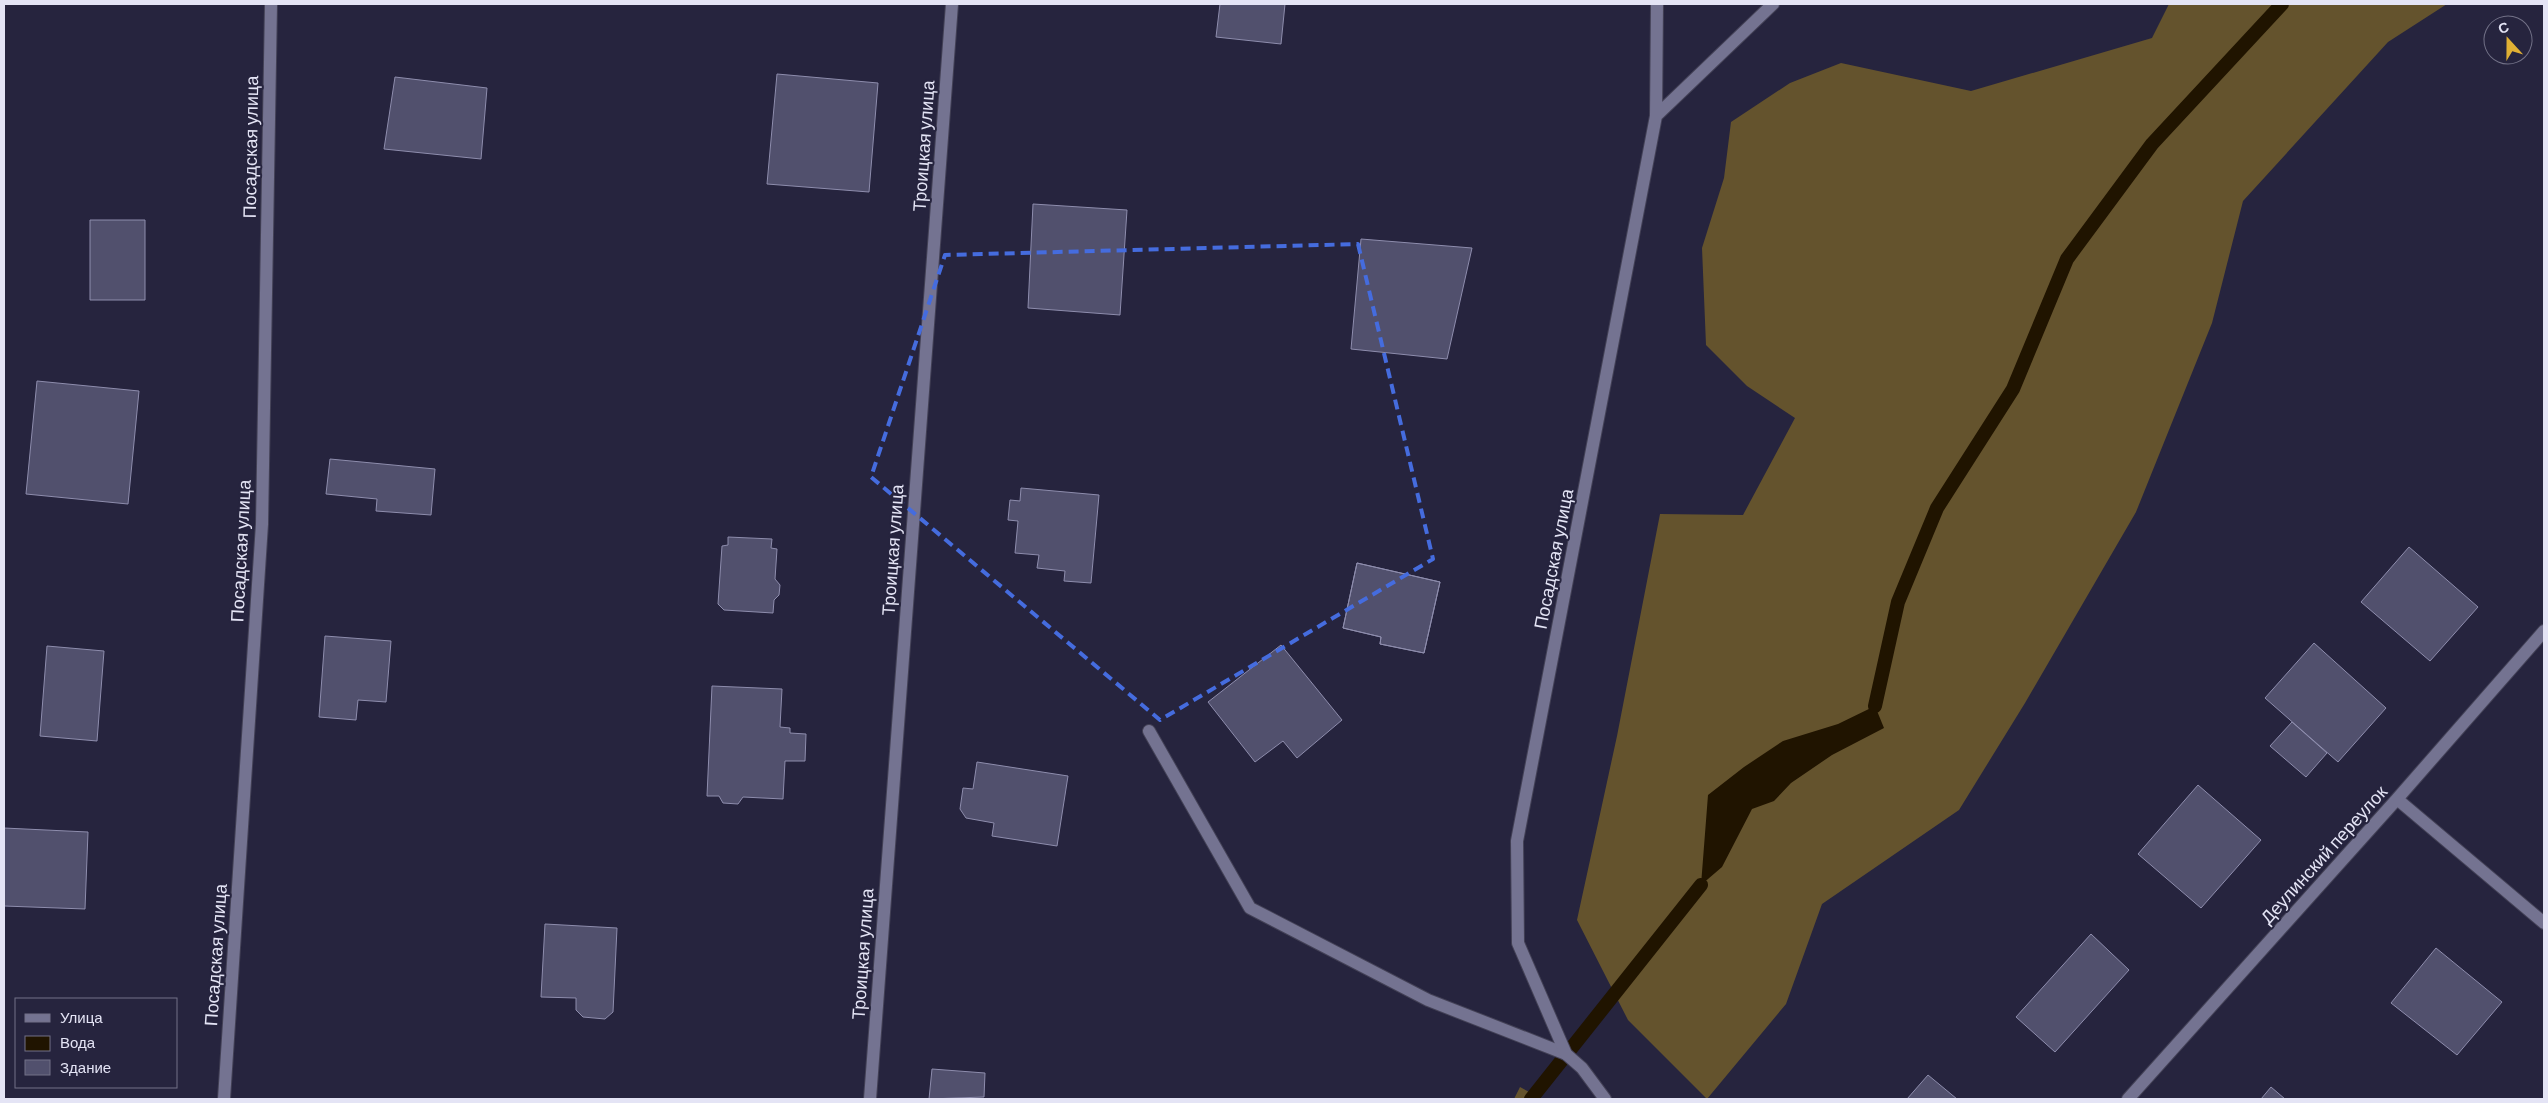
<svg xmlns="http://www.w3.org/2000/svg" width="2548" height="1103" font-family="Barlow,sans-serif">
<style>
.forest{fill:#64532d}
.water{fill:#201400}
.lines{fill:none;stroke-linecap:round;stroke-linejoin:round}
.stream{stroke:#201400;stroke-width:14}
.building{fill:#51506d;stroke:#8e8dad}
.service-casing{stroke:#434156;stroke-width:14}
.minor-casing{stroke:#434156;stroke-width:14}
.service{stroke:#747391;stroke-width:12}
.minor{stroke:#747391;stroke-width:12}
.marked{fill:none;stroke:#456cde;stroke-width:4;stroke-dasharray:10 6;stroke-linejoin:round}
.labels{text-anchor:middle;stroke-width:4;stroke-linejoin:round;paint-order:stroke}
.street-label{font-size:18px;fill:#e4e4f5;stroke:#26243e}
</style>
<rect width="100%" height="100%" fill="#26243e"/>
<path class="forest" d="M2169,4H2447L2388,42L2243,201L2212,323L2136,512L2025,703L1959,810L1822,904L1786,1004L1707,1099L1628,1020L1577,920L1617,736L1660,514L1743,515L1795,418L1747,386L1706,345L1702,248L1724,178L1731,122L1790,83L1841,63L1971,91L2152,38Z
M1520,1087L1542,1099H1514Z"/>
<path class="water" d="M1875,706L1884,728L1832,755L1791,783L1774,801L1752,809L1722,867L1701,885L1708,795L1744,767L1783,741L1838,724Z"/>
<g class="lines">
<path class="stream" d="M1875,706L1898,602L1937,508L2013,389L2067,259L2152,144L2282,4
M1531,1099L1701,885"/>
</g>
<path class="building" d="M1220,4H1285L1281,44L1216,37Z
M777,74L878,83L869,192L767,184Z
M395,77L487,88L481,159L384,149Z
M1033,204L1127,210L1120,315L1028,308Z
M90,220H145V300H90Z
M1361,239L1472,248L1447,359L1351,349Z
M37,381L139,391L128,504L26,494Z
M330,459L435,469L431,515L376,511L377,499L326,494Z
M1021,488L1099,495L1091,583L1064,581L1065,571L1037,568L1039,555L1015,553L1018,521L1008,520L1010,500L1020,501Z
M728,537L772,539L771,548L777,549L775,579L780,585L779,595L774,600L773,613L724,610L718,604L722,546L728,545Z
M2409,547L2478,607L2430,661L2361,602Z
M1357,563L1440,582L1424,653L1380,644L1381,637L1343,628Z
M1357,563L1440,582L1424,653L1380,644L1381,637L1343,628Z
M325,636L391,641L386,702L358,700L356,720L319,717Z
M2314,643L2386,708L2338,762L2265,698Z
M1281,645L1342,720L1297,758L1283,741L1255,762L1208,702Z
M47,646L104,651L97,741L40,736Z
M712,686L782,689L780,727L790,728V733L806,734L805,761H785L783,799L743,797L738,804L723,803L719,796H707Z
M2292,722L2327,753L2306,777L2270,746Z
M977,762L1068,776L1057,846L992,836L994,823L966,818L960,809L963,788L973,789Z
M2198,785L2261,840L2201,908L2138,854Z
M4,828L88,832L85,909L4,906Z
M545,924L617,928L613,1012L605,1019L583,1017L576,1010V998L541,997Z
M2091,934L2129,970L2055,1052L2016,1017Z
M2436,948L2502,1002L2457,1055L2391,1003Z
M932,1069L985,1073L984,1097L929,1099Z
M1928,1075L1957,1099H1907Z
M2271,1087L2285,1099H2261Z"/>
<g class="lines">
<g class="service-casing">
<path id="service" d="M1149,731L1250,908L1428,1000L1566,1054"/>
</g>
<g class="minor-casing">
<path id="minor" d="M1656,116L1773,4
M2397,799L2544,923
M224,1099L262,524L271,4
M870,1099L952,4
M1605,1099L1582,1068L1566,1054L1518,943L1517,841L1656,116L1657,4
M2128,1099L2397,799L2544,631"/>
</g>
<use href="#service" class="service"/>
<use href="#minor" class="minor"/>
</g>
<path class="marked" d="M1358,244L1433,559L1160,720L871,477L945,255Z"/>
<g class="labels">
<g class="street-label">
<text transform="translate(924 146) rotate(-86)" y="6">Троицкая улица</text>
<text transform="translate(251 147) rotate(-89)" y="6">Посадская улица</text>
<text transform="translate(893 550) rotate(-86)" y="6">Троицкая улица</text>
<text transform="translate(241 551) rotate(-87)" y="6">Посадская улица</text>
<text transform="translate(1554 559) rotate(-79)" y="6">Посадская улица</text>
<text transform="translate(2324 855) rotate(-48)" y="6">Деулинский переулок</text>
<text transform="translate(863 954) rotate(-86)" y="6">Троицкая улица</text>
<text transform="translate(216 955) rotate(-86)" y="6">Посадская улица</text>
</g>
</g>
<rect width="2548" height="1103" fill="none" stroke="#e4e4f5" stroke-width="10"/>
<rect x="15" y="998" width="162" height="90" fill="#26243e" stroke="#727187"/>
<rect x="25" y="1014" width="25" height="8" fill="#747391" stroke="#727187"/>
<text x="60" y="1023" font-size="15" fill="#e4e4f5">Улица</text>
<rect x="25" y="1036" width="25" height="15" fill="#201400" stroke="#727187"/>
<text x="60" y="1048" font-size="15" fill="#e4e4f5">Вода</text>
<rect x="25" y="1060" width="25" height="15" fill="#51506d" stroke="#727187"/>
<text x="60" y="1073" font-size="15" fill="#e4e4f5">Здание</text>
<g transform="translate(2508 40) rotate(339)"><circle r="24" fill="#26243e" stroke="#727187"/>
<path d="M0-4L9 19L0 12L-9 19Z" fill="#e0b034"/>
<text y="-8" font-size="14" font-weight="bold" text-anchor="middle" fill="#e4e4f5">С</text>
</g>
</svg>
